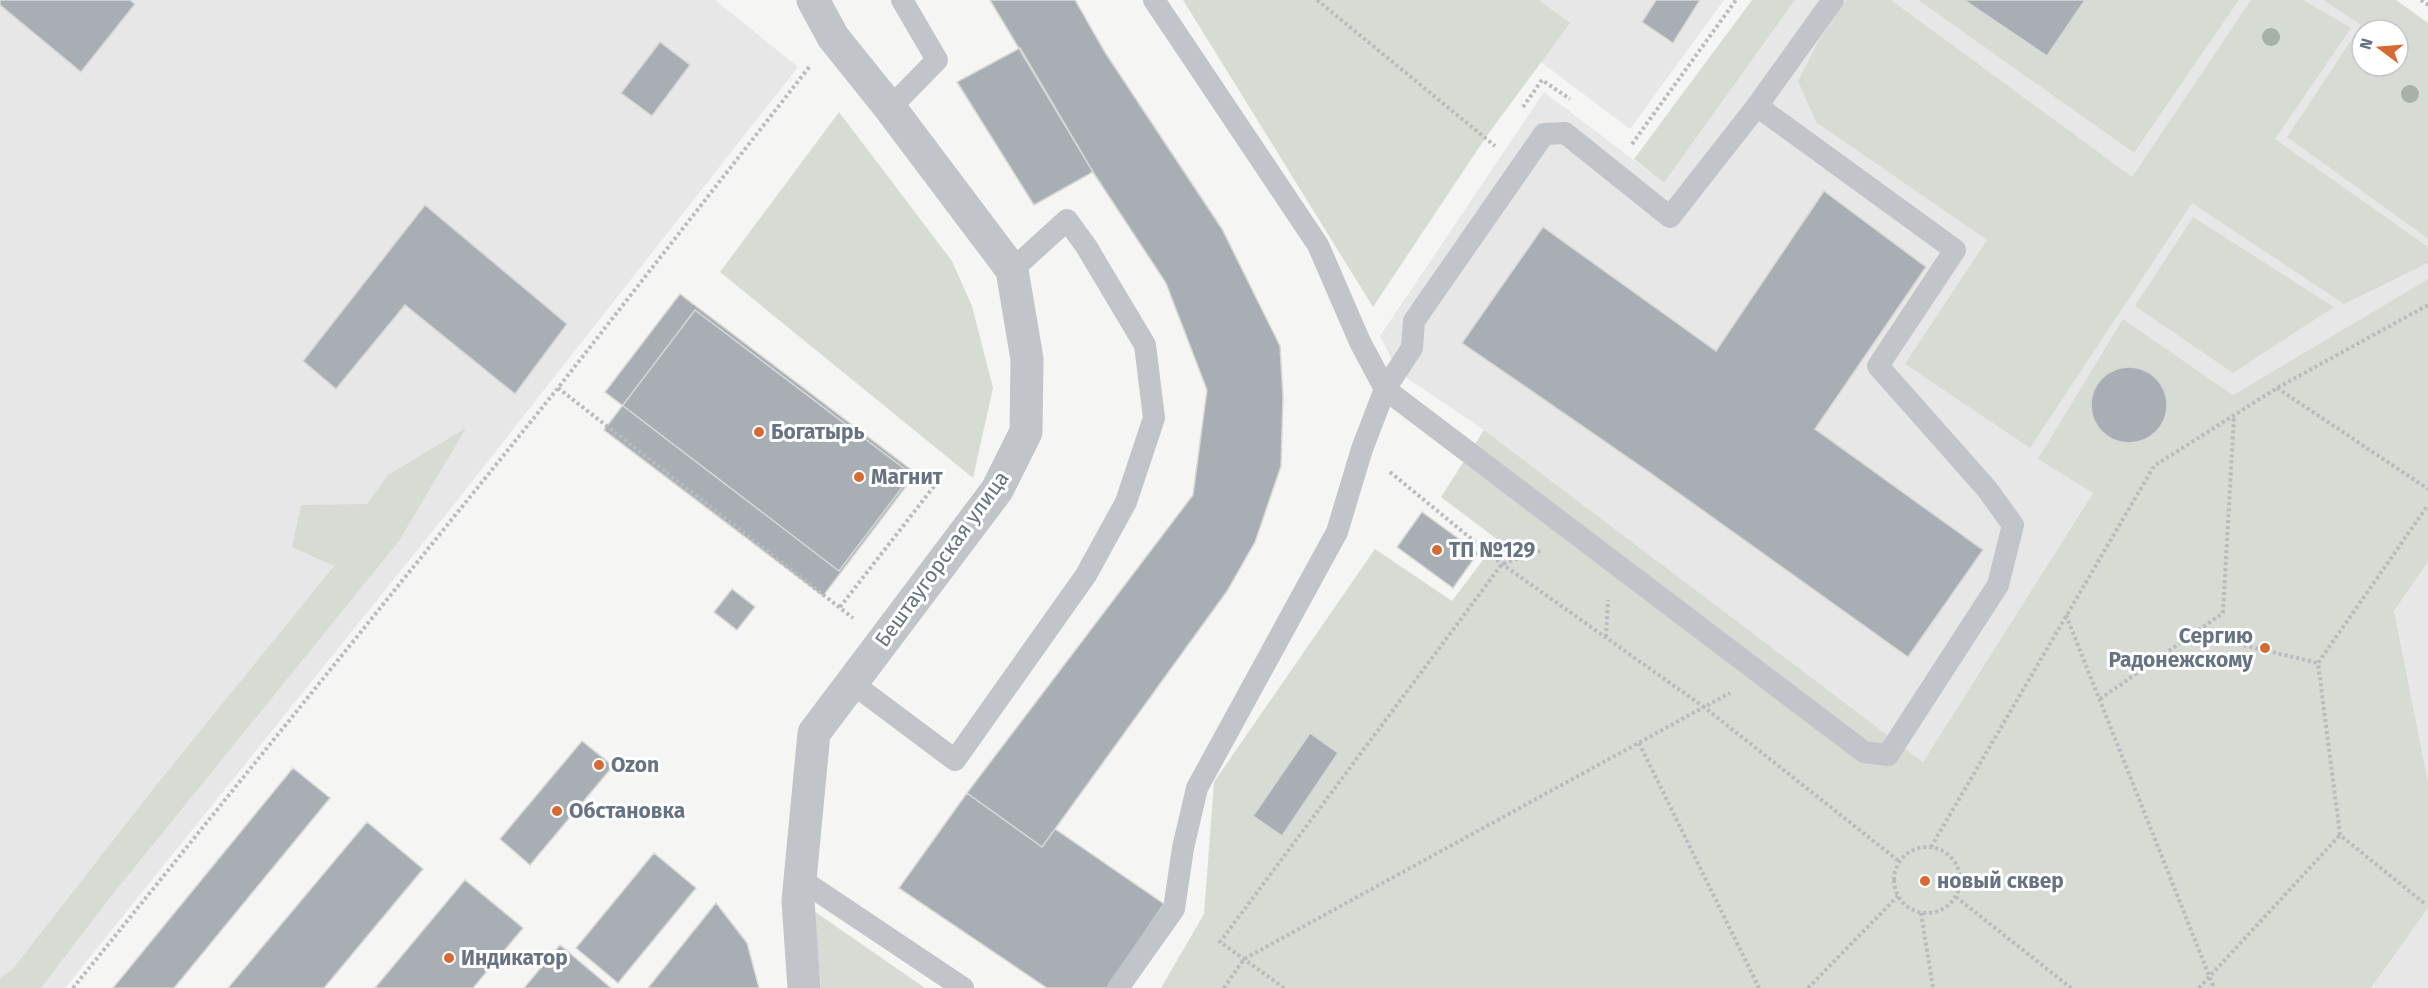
<svg xmlns="http://www.w3.org/2000/svg" width="2428" height="988" font-family="'Fira Sans',sans-serif">
<style>
.built{fill:#e6e7e6}
.green{fill:#d6dcd4;fill-rule:evenodd}
.building{fill:#a8aeb4;stroke:#d7d7d5;stroke-width:1.5}
.lines{fill:none;stroke-linecap:round;stroke-linejoin:round}
.path{stroke:#b9bbbe;stroke-width:4;stroke-dasharray:3 3;stroke-linecap:butt}
.lane{stroke:#c1c4c8;stroke-width:22}
.street{stroke:#c1c4c8;stroke-width:33}
.tree{fill:#a7b1a5}
.poi-dot{fill:#d76932;stroke:#fff;stroke-width:2}
.labels{text-anchor:middle;stroke-width:6;stroke-linejoin:round;paint-order:stroke}
.poi-label{font-size:21px;font-weight:bold;fill:#677382;stroke:#fff;text-anchor:start}
.street-label{font-size:21px;fill:#677382;stroke:#fff}
</style>
<rect width="100%" height="100%" fill="#f5f6f3"/>
<path class="built" d="M0,0H715L798,67L452,507L65,988H0Z
M1458,0H1724L1630,129Z
M1795,0H1918L2134,153L2239,0H2323L2361,25L2287,137L2428,239V279L2233,395L2123,319L2093,493L1923,762L1484,430L1398,372L1380,336L1544,92L1664,183Z
M2428,562V782L2394,611Z
M2428,908V988H2371Z"/>
<path class="green" d="M1183,0H1539L1570,23L1486,137L1373,307Z
M1752,0H1795L1664,183L1634,159Z
M1846,0H1891L2132,177L2251,0H2303L2351,28L2275,139L2428,247V263L2344,304L2192,203L2030,448L1905,364L1987,240L1816,122L1798,81L1819,40Z
M1918,0H2239L2134,153Z
M2323,0H2396L2428,23V239L2287,137L2361,25ZM2362,30H2398V66H2362Z
M839,112L952,261L972,306L993,388L973,478L720,272Z
M2193,217L2334,307L2233,373L2135,306Z
M2428,279V562L2394,611L2428,782V908L2371,988H1161L1204,914L1214,782L1375,549L1452,601L1498,540L1441,497L1484,430L1923,762L2093,493L2038,459L2123,319L2233,395Z
M466,428L399,541L108,900L41,988H0V978L12,970L154,788L334,566L292,547L301,505L367,504L388,475Z
M814,911L925,988H821Z"/>
<path class="building" d="M0,0H130L135,4L81,72L0,5Z
M990,0H1075L1106,54L1222,229L1280,346L1283,397L1281,466L1255,542L1227,591L1042,847L967,793L1193,495L1207,390L1166,283L1093,172Z
M1656,0H1700L1673,43L1642,22Z
M1964,0H2085L2047,56Z
M660,42L690,65L652,116L621,93Z
M1020,48L1093,172L1034,205L957,82Z
M1824,191L1926,267L1815,429L1983,550L1908,657L1649,472L1462,343L1543,227L1716,351Z
M425,205L567,324L515,394L405,305L336,389L303,361Z
M680,294L914,472L839,571L605,392Z
M695,310L914,476L823,596L604,430Z
M2091 405a38 38 0 1 1 76 0a38 38 0 1 1-76 0Z
M1422,512L1478,553L1453,588L1397,547Z
M732,589L755,607L737,630L714,612Z
M1310,733L1338,753L1282,836L1253,816Z
M582,741L613,766L530,865L500,839Z
M293,768L330,798L174,988H113Z
M967,793L1042,847L1055,829L1164,904L1107,988H1047L899,888Z
M367,822L423,869L324,988H228Z
M654,853L696,888L618,983L576,948Z
M465,880L523,928L473,988H375Z
M716,903L747,943L759,988H648Z
M560,945L611,988H524Z"/>
<g class="lines">
<path class="path" d="M1317,0L1495,146
M2421,0L2428,5
M1523,107L1542,80L1570,99
M1632,144L1736,0
M558,388L853,618
M2277,388L2428,489
M1390,472L1502,564L1704,707L1730,693
M840,607L935,485
M2066,615L2214,988
M2197,634L2318,663
M1606,637L1608,600
M2100,699L2223,613L2234,416
M1639,743L1759,988
M1931,847L2154,466L2277,388L2428,305
M1894 880a33 33 0 1 1 66 0a33 33 0 1 1-66 0Z
M1956,897L2071,988
M2424,903L2340,835L2318,663L2428,505
M1921,913L1933,988
M73,988L558,388L810,66
M1224,988L1244,959L1704,707L1900,862
M1284,988L1220,942L1502,564L1543,550
M1808,988L1898,896
M2199,988L2340,835"/>
<path class="lane" d="M1757,106L1955,250L1878,366L1987,489L2013,525L1998,585L1888,755L1864,752L1385,389L1412,348L1414,321L1544,134L1565,133L1670,217Z
M1757,106L1833,0
M890,108L937,60L902,0
M852,683L955,760L1086,575L1126,502L1154,418L1145,345L1086,246L1067,220L1012,270
M800,879L963,988
M1118,988L1174,909L1183,848L1197,788L1337,532L1362,449L1385,389L1360,342L1318,245L1154,0"/>
<path class="street" d="M804,988L798,901L814,733L997,490L1026,432L1027,359L1012,270L890,108L833,37L813,0"/>
</g>
<g class="tree">
<circle cx="2271" cy="37" r="9"/>
<circle cx="2410" cy="94" r="9"/>
</g>
<g class="poi-dot">
<circle cx="759" cy="432" r="6"/>
<circle cx="859" cy="477" r="6"/>
<circle cx="1437" cy="550" r="6"/>
<circle cx="2265" cy="648" r="6"/>
<circle cx="599" cy="765" r="6"/>
<circle cx="557" cy="811" r="6"/>
<circle cx="1925" cy="881" r="6"/>
<circle cx="449" cy="958" r="6"/>
</g>
<g class="labels">
<g class="poi-label">
<text x="771" y="439">Богатырь</text>
<text x="871" y="484">Магнит</text>
<text x="1449" y="557">ТП №129</text>
<text x="2253" y="643" text-anchor="end">Сергию<tspan x="2253" dy="24">Радонежскому</tspan></text>
<text x="611" y="772">Ozon</text>
<text x="569" y="818">Обстановка</text>
<text x="1937" y="888">новый сквер</text>
<text x="461" y="965">Индикатор</text>
</g>
<g class="street-label">
<text transform="translate(942 559) rotate(-54)" y="7">Бештаугорская улица</text>
</g>
</g>
<g transform="translate(2380 48) rotate(286)"><circle r="28" fill="#ffffff" stroke="#c2c7cd" stroke-width="1.5"/>
<path d="M0-4.5L10 22L0 15L-10 22Z" fill="#d76932"/>
<text y="-9" font-size="16" font-weight="bold" text-anchor="middle" fill="#677382">N</text>
</g>
</svg>
